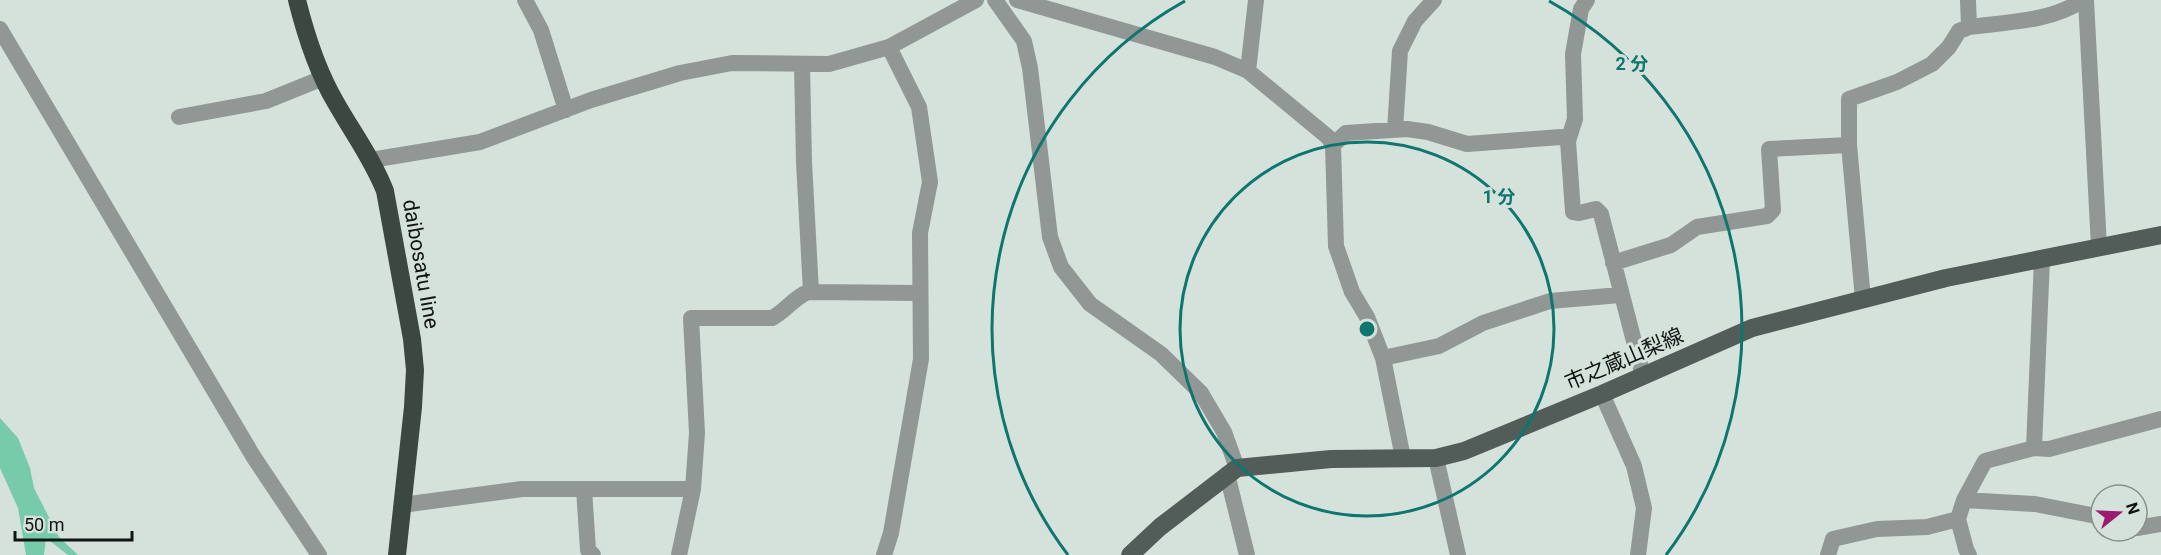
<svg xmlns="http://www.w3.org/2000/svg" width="2161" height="555" font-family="Roboto,'Noto Sans JP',sans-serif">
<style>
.water{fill:#77cbaa}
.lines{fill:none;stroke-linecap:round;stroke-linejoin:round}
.minor{stroke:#919794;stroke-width:16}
.major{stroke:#525c58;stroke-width:18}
.highway{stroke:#3c4742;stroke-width:18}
.ring{fill:none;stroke:#0f766e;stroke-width:3}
.labels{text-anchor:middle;stroke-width:6;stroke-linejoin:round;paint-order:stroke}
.street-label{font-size:21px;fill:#101412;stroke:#d5e2dc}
.centre{fill:#0f766e;stroke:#d5e2dc;stroke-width:3}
.ring-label{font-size:18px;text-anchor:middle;font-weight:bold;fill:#0f766e;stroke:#d5e2dc;stroke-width:6;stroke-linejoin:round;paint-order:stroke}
</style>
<rect width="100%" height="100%" fill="#d5e2dc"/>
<path class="water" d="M0,418L18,438L30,468L34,488L59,537L78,555H68L46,538L44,555H26L18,508L0,468Z"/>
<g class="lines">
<path class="minor" d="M525,0L541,30L566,110
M995,0L1024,41L1030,68L1050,237L1061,267L1090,304L1161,354L1201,393L1224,432L1237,468
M1017,0L1215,57L1248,71L1328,137L1333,145L1336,246L1352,292L1367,317L1383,358L1403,458
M1968,0L1969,27
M2086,0L2099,247
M0,29L253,456L319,555
M802,64L804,162L811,292
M1248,71L1256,0
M179,117L266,101L323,78
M1395,130L1400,51L1415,21L1434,0
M1568,141L1575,119L1573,54L1581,9L1587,0
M1333,145L1346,133L1407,129L1428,132L1467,144L1561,137L1568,141L1573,212L1579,213L1596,209L1601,214L1643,376
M1849,145L1863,299
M371,160L480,142L591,100L680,73L732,63L829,64L889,47L976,0
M1613,263L1671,245L1697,227L1767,216L1773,210L1769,149L1849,145V99L1897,82L1932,64L1949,47L1959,31L1969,27C2007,22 2050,22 2083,0
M1383,358L1439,346L1483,323L1550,301L1620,295
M1602,394L1634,466L1644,508L1638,555
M2034,448L2042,259
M1436,458L1458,555
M1227,474L1247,555
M584,489L588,550L593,555
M1964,500L2035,504L2101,517
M402,505L522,489H693
M1958,519L1966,549L1969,555
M2137,528L2161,524
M679,555L693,489L697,433L691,318H772C786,311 793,298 808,292L919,293
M884,555L891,533L921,359L920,233L930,182L919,107L889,47
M1828,555L1833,539L1877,529L1927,527L1958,519L1964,500L1985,461L2034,448L2049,449L2161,419"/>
<path class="major" d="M1130,555L1160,527L1237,468L1331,459L1436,458L1464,451L1602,394L1752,328L1946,278L2161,235"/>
<path class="highway" d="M297,0C306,36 317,71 336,103C353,133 373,160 385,191L412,339L415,370L413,407L397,555"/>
</g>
<g class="ring">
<circle cx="1367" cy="329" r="187"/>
<path d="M1068 555A375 375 0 0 1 1185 1M1549 1A375 375 0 0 1 1666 555"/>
</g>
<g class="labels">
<g class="street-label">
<text transform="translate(421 264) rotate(80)" y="7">daibosatu line</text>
<text transform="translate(1624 359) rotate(-23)" y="7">市之蔵山梨線</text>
</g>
</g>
<circle cx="1367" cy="329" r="9" class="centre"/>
<g class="ring-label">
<text x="1632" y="70">2 分</text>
<text x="1499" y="203">1 分</text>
</g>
<g transform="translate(2119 513) rotate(72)"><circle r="28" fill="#d5e2dc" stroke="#86908b" stroke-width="1.5"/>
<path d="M0-4.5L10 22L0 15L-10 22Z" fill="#9c1b6f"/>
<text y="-9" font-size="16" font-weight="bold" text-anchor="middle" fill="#101412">N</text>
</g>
<path d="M15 531v9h117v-9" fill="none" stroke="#101412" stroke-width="3"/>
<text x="24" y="531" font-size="18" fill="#101412" stroke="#d5e2dc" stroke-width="4.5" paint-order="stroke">50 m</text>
</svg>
